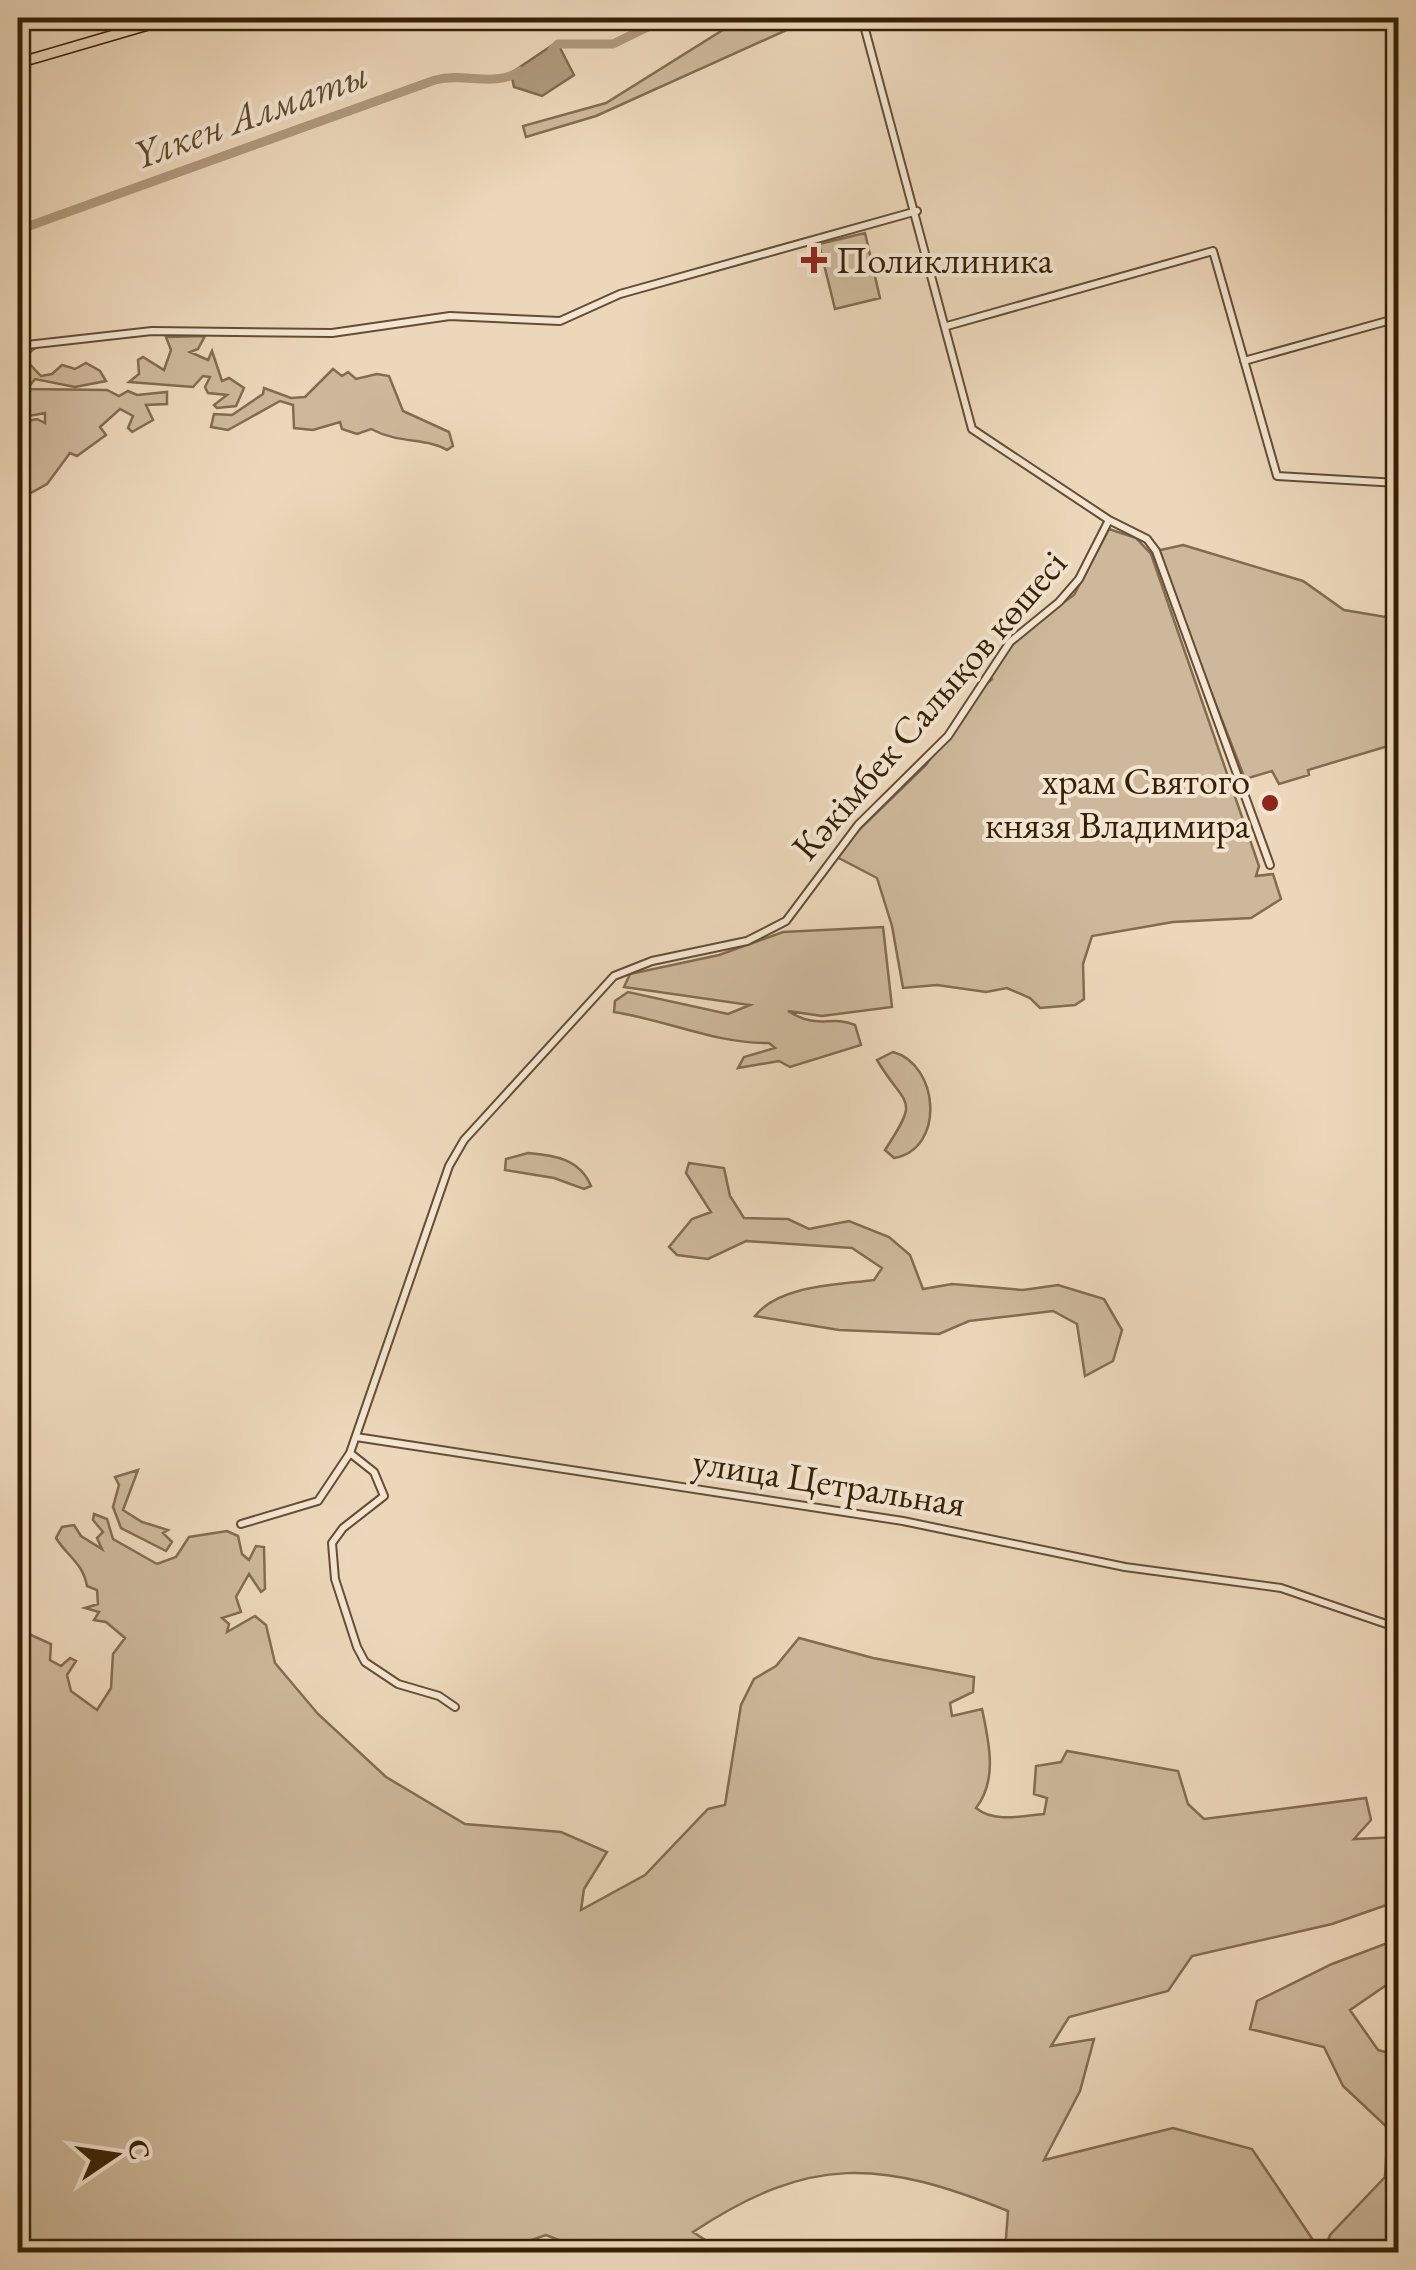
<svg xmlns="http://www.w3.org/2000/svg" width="1416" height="2270" font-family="'EB Garamond',serif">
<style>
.green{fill:#cdb89b;stroke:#826c50;stroke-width:2.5}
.water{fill:#ae997c;stroke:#7e694c;stroke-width:2.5}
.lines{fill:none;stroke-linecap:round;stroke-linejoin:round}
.river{stroke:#ae997c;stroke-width:9}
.minor-casing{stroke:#644e32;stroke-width:10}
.major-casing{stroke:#362105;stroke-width:12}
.minor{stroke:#f3e5d2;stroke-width:6}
.major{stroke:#ecd7ba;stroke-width:9}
.poi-dot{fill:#8f2418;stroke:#f3e5d2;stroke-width:4}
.labels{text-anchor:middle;stroke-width:8;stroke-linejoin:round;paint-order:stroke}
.poi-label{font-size:38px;fill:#362105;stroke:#f3e5d2;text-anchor:start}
.street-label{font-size:38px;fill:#362105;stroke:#f3e5d2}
.water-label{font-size:40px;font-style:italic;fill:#604b2f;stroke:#f3e5d2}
</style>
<rect width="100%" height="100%" fill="#ecd7ba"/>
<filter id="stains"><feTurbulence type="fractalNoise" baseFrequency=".002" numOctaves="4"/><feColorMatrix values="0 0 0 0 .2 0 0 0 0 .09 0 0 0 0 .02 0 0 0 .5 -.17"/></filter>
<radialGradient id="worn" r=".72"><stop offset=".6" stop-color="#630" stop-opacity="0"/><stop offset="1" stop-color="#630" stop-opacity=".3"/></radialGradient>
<path class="green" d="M742,18H813L596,116L526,137L523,126L606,103Z
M865,233L880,298L835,309L819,244Z
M205,336L198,349L190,352L208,360L212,351L222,381L229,378L244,388L236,406L217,408L214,405L227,395L208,393L205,387L210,377L203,376L193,387L129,382L139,374L138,360L143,357L164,370L171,350L166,337Z
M18,349H34L23,357L41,376L52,374L62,365L75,369L86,363L100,371L106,381L75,387L35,379L27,389L107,390L119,396L128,391L137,395L167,392V404L146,405L153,420L132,432L128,428L133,416L120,409L100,427L106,435L77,456L70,453L47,484L18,500V423L37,419L45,423V413L18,418Z
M333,369L342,376L348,372L356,379L377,374L389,376L403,411L449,432L453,446L447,450C428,438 399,444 371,429L357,434L342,429L340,422L313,430L294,428L293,405L280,401L228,430L211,427L214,414L232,415L263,394L264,388L291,398L305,397Z
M1109,529L1136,538L1151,554L1259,866L1256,876L1273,874L1281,899L1251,918L1173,922L1092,936L1083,964L1084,999L1075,1005L1040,1008L1030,998L1007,988L986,992L937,985L903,988L892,926L877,878L833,855L926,765L971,698L992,679L987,672L1029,627L1074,595Z
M1183,545L1303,581L1344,610L1398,619V743L1308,770L1309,775L1279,784L1272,771L1245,779L1156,551Z
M883,927L892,1007L822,1016L788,1011C820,1031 829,1014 855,1025L861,1045L790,1067L779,1061L738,1068L744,1057L775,1048L769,1043C717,1044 666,1020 614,1012L615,1001L628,992L728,1014L750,1005L624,987L630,974L719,955L783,932Z
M893,1052C939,1064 946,1149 894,1158L885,1150C921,1095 906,1109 877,1060Z
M528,1153C554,1155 580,1159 591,1186L584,1189L554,1178L505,1170L506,1159Z
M689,1163L724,1168L730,1196L744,1218L788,1219L809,1229L849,1221L889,1237L910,1255L923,1289L952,1284L1023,1290L1058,1285L1104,1299L1122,1330L1113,1361L1085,1376L1077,1324L1053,1311L969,1321L939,1334L839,1330L755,1316C779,1285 838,1285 874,1280L882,1268L852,1248L746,1241L708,1259L677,1255L669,1247L692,1219L711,1212L686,1173Z
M138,1470L123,1510L142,1522L168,1530L163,1533L172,1542L166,1551L121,1528L113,1507L119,1485L115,1477Z
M94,1514L107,1519L113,1539L157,1564L176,1557L189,1537L227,1531L238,1536L242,1554L249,1560L256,1546L264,1547L265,1589L261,1592L249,1574L236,1597L241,1612L222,1618L229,1624L227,1632L255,1616L266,1625L275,1663L318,1714L386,1777L465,1824L561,1832L607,1852L584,1889L581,1910L645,1875L708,1809L725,1805L741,1705L754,1679L776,1666L799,1638L873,1658L974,1677L973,1692L950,1703L952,1716L982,1709C989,1742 998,1780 976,1808C994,1823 1022,1816 1044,1814L1047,1798L1034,1794L1036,1766L1061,1762L1067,1751L1178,1771L1188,1804L1204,1819L1366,1798L1371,1820L1354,1839L1398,1837V1901L1332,1924L1192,1956L1168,1991L1069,2017L1051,2046L1094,2039L1080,2091L1044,2160L1173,2128L1252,2149L1321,2252H1005L1008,2211C881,2160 811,2154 693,2232L722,2251L746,2252H590L546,2235L531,2240L542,2252H18V1629L51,1644L50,1660L61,1666L70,1658L76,1661L67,1675L71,1691L97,1710L111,1688L113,1654L125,1638L106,1622L94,1620L99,1612L85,1608L98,1604L97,1590L87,1586C83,1563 67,1556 56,1538L62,1527L74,1525L81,1536L102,1549L97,1538L103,1532L93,1520Z
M1398,1939V1977L1350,2010L1378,2050L1392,2054L1398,2049V2252H1324L1330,2235L1385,2177L1388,2128L1343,2086L1324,2047L1250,2029L1257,2001L1332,1964Z"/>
<path class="water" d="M557,42L574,75L542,96L514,87L511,73Z"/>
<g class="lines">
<path class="river" d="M552,50L558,44H613L666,18
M18,230L435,80C465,72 495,88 520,71"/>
<g class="minor-casing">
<path id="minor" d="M862,18L972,429L1109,520L1147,539L1156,551L1270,865
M947,326L1213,251L1277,476L1398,483
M18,346L152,331L332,333L450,316L560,321L620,294L917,211
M1244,361L1398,318
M356,1437L903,1521L1125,1567L1281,1588L1398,1628
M241,1524L318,1501L350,1453
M455,1707L439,1696L398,1684L365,1662L357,1647L335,1579L332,1543L343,1528L384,1496L374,1472L350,1453L449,1166L464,1140L614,976L652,961L747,941L786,921L858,825L948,736L1010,642L1059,602L1079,579L1109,520"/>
</g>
<g class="major-casing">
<path id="major" d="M18,63L172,18"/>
</g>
<use href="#minor" class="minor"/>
<use href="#major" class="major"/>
</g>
<g class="poi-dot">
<path d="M809 245h10v10h10v10h-10v10h-10v-10h-10v-10h10z"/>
<circle cx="1270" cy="803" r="10"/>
</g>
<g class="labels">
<g class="poi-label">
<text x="836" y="273">Поликлиника</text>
<text x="1250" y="794" text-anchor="end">храм Святого<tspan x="1250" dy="44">князя Владимира</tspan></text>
</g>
<g class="street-label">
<text transform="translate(929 705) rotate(-49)" y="13">Кәкімбек Салықов көшесі</text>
<text transform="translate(829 1482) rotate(9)" y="13">улица Цетральная</text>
</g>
<g class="water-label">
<text transform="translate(250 114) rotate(-20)" y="14">Үлкен Алматы</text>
</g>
</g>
<rect width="1416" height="2270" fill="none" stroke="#ecd7ba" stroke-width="60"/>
<rect x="20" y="20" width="1376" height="2230" fill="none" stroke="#362105" stroke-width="5"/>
<rect x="30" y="30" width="1356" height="2210" fill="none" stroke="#362105" stroke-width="2.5"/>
<g transform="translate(115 2155) rotate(77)" stroke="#f3e5d2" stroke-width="8" paint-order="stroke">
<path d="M0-8L18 38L0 25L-18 38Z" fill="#362105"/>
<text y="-15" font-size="28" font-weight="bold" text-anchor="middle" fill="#362105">С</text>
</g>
<rect width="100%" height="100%" filter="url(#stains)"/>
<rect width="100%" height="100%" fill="url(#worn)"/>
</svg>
